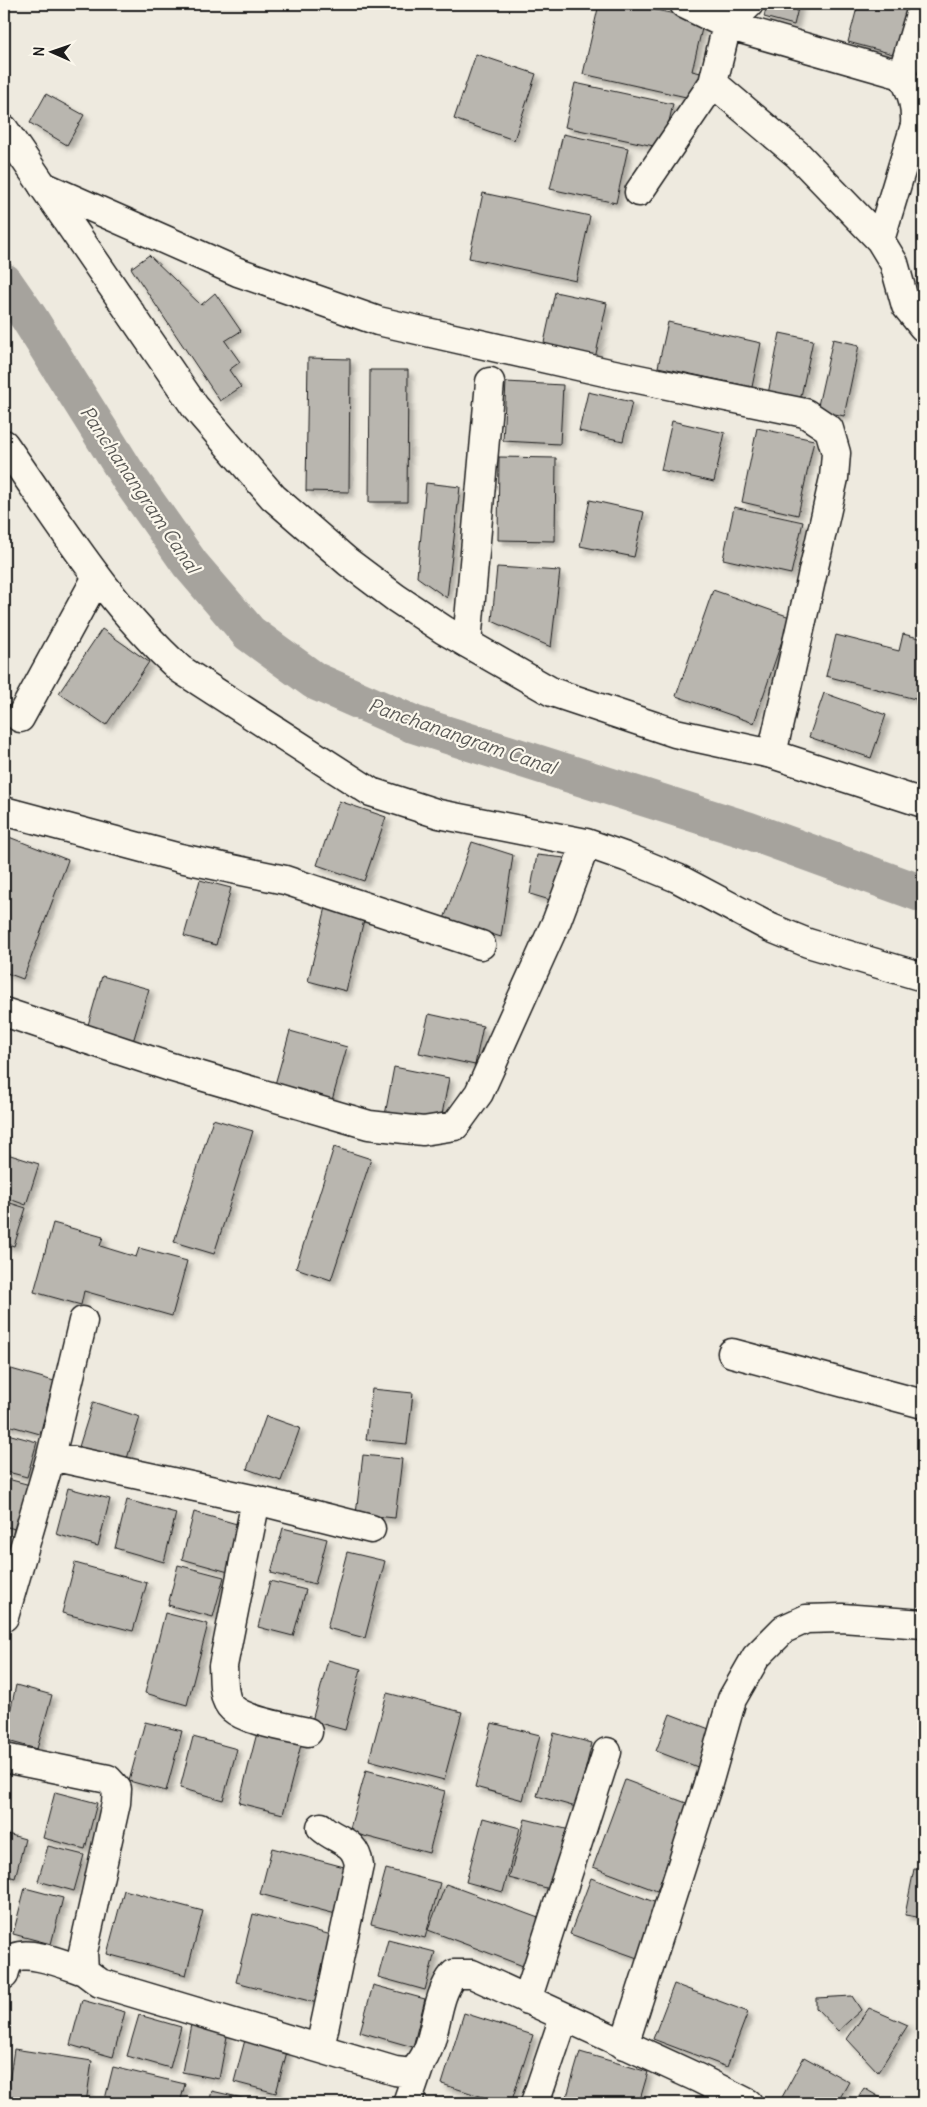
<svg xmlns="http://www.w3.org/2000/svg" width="927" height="2107" font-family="Delius,sans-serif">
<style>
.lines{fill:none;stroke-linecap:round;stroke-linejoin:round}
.canal{stroke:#a6a39d;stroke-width:38}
.building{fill:#b9b6af;stroke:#1c1c1c;filter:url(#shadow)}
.minor-casing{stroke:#1c1c1c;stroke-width:31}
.tertiary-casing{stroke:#1c1c1c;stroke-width:31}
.minor{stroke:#fbf7ec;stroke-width:28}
.tertiary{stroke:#fbf7ec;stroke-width:28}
.labels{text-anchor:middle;stroke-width:4.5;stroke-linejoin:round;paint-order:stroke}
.water-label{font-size:19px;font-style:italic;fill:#5a5956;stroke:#fbf7ec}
</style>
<defs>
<filter id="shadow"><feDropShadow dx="4.5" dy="4.5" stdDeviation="2.5" flood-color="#0004"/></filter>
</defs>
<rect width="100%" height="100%" fill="#eeeadf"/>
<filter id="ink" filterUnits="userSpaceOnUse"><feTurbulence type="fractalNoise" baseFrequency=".02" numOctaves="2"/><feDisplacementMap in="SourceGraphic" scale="10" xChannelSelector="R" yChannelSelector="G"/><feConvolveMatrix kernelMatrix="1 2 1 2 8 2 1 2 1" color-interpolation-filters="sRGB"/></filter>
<g filter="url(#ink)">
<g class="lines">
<path class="canal" d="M4,282L29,318L130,479L190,564L249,633L315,681L413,724L747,830L923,894"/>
</g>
<path class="building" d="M599,4H627L704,20L692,71L701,73L695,99L583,74Z
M767,4H799L794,25L764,17Z
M858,4H918L904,57L848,42Z
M476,54L536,74L514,140L454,119Z
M575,83L673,104L663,148L565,127Z
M46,94L84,115L67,145L30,123Z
M563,134L628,148L616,203L550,189Z
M483,193L590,216L576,281L469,258Z
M149,255L201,305L215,293L241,331L225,341L240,362L229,370L241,387L220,401L131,268Z
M555,292L607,303L594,363L542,352Z
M668,322L761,343L752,387L658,367Z
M780,333L813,340L800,401L768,394Z
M833,339L859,345L844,416L817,410Z
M308,358L350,359L349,492L306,491Z
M370,370H408L407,502H369Z
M506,382L563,385L560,444L503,441Z
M588,392L632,402L623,441L579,431Z
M672,421L725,433L714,482L661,470Z
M757,428L814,440L798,515L742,502Z
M499,457L556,458L555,541L498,540Z
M426,483L460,487L447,598L417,577Z
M590,500L644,512L634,557L580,546Z
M734,507L803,522L791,574L723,559Z
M497,567L560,571L551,647L492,621Z
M713,590L790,617L754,723L676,696Z
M102,629L149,662L106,725L59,693Z
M903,634L923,639V701L826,676L836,635L899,651Z
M824,693L886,715L871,758L809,737Z
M339,801L386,817L364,881L317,865Z
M9,837L68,860L23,979L4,972V851Z
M472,842L513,855L501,937L444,919Z
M537,855L565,858L550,900L530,894Z
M200,880L231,888L216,945L184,936Z
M326,907L365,916L346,991L308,981Z
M102,976L149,989L132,1045L86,1032Z
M429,1014L483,1026L475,1065L419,1053Z
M290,1031L347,1047L331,1104L274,1088Z
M394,1067L449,1078L440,1125L385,1115Z
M213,1119L253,1131L214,1254L174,1242Z
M334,1147L371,1159L331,1280L296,1268Z
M4,1153L39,1164L26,1205L4,1197Z
M4,1201L26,1208L14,1246L4,1243Z
M53,1223L103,1237L100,1246L136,1257L139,1248L187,1261L172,1316L84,1291L81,1305L34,1292Z
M4,1367L54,1381L40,1434L4,1424Z
M372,1389L413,1393L407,1444L366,1440Z
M93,1402L140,1417L125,1465L78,1450Z
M266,1416L300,1428L281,1481L247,1469Z
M4,1433L37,1442L27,1477L4,1471Z
M363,1455L402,1459L395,1518L356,1514Z
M4,1478L34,1486L22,1531L4,1526Z
M68,1488L110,1499L98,1546L56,1534Z
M127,1500L176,1513L164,1562L115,1548Z
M194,1512L244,1526L232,1573L182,1559Z
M283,1528L327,1539L315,1584L271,1573Z
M347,1552L385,1561L365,1638L327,1628Z
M75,1563L147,1583L133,1631L62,1613Z
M178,1565L224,1577L213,1617L168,1605Z
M270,1581L306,1590L293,1636L258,1627Z
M165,1613L208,1624L187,1705L145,1693Z
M328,1660L361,1669L345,1730L312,1721Z
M16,1685L52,1695L37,1749L4,1740Z
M387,1693L462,1712L444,1780L369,1760Z
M670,1714L717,1732L703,1769L656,1751Z
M145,1722L182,1731L166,1791L129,1781Z
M492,1723L540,1735L523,1800L475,1787Z
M258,1729L302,1741L283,1814L239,1803Z
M554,1733L592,1743L576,1807L537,1796Z
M193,1737L237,1749L223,1800L180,1788Z
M366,1770L445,1791L429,1853L349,1832Z
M625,1780L689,1804L657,1891L593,1867Z
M55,1792L97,1803L85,1849L43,1838Z
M483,1818L520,1828L503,1892L466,1882Z
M525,1819L570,1830L554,1890L509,1878Z
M4,1833L25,1839L15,1878L4,1875Z
M48,1846L84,1855L74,1891L38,1881Z
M272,1848L348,1868L336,1914L260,1894Z
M386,1869L440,1883L425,1938L371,1924Z
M914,1869L923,1870V1918L905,1915Z
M591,1878L662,1905L643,1960L570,1934Z
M446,1884L541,1919L523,1966L428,1930Z
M25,1888L63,1898L51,1944L13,1934Z
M124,1890L203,1911L186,1975L107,1954Z
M253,1914L339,1937L321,2004L236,1982Z
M388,1940L435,1952L425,1990L378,1977Z
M674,1984L748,2012L727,2067L653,2039Z
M373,1985L425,1999L413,2047L360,2032Z
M852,1996L861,2010L838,2031L816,2008V1998Z
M82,2000L125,2012L113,2057L70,2045Z
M869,2008L908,2025L878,2072L847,2039Z
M464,2013L533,2035L511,2103H502L442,2084Z
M139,2015L181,2027L170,2068L127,2056Z
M191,2024L228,2031L219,2079L182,2072Z
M246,2036L288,2048L276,2093L234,2082Z
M14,2049L92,2061L86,2103H6Z
M580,2052L648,2072L639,2103H565Z
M804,2057L849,2082L837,2103H789L781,2099Z
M113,2067L185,2084L180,2103H104Z
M864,2088L889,2103H854Z
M212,2091L264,2103H209Z
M443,2098L460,2103H441Z"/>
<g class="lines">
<g class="minor-casing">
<path id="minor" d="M684,4L727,25L713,83L798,155L880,240L894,263L906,306L923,327
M727,25L902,75C912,92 916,105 915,125L880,240
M727,25L749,4
M902,75L923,4
M43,186L238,272L378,321L609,373L805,413L829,429L836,453L834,478L772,754
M639,192L713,83
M4,444C59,522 109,605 180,669L371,792L439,814L586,843L626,857L677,878L771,928L808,943L923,977
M467,643L490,382
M20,718L97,577
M4,811L180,858L285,880L481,945
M4,1012L167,1066L369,1125L423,1131L455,1126L479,1093L557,920L586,843
M732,1353L923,1404
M51,1456L256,1500L371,1529
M256,1500L223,1666C224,1679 222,1699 232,1708C247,1722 288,1727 308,1732
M4,1617L51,1456L83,1321
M4,1758L108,1779L117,1789L116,1803L83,1952L84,1971L100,1983L395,2071L411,2073C441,2049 430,2003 454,1974H472L698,2078L748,2103
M4,1975C5,1971 7,1964 10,1961C22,1946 69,1966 84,1971
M527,2000L607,1752
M624,2045L707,1787L732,1699L756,1657L784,1629L806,1619L842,1618L923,1624
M320,2048L359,1865C355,1839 337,1842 321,1827
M407,2103L420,2065
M535,2103L564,2017"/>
</g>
<g class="tertiary-casing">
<path id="tertiary" d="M4,129L195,407L273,497L348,562L396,598L444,630L552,692L675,733L772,754L923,803"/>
</g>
<use href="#minor" class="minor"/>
<use href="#tertiary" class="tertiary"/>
</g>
</g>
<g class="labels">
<g class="water-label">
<text transform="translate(140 489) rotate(56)" y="7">Panchanangram Canal</text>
<text transform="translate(462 736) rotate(19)" y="7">Panchanangram Canal</text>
</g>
</g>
<rect width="927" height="2107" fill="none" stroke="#fbf7ec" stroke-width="20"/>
<rect x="10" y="10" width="907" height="2087" fill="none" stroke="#1c1c1c" stroke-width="2" filter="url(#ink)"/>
<g transform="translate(52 52) rotate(272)" stroke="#fbf7ec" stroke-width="4" paint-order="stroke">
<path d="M0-4L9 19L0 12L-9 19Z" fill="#1c1c1c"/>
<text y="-8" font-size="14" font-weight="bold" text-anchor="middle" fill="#1c1c1c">N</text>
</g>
</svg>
